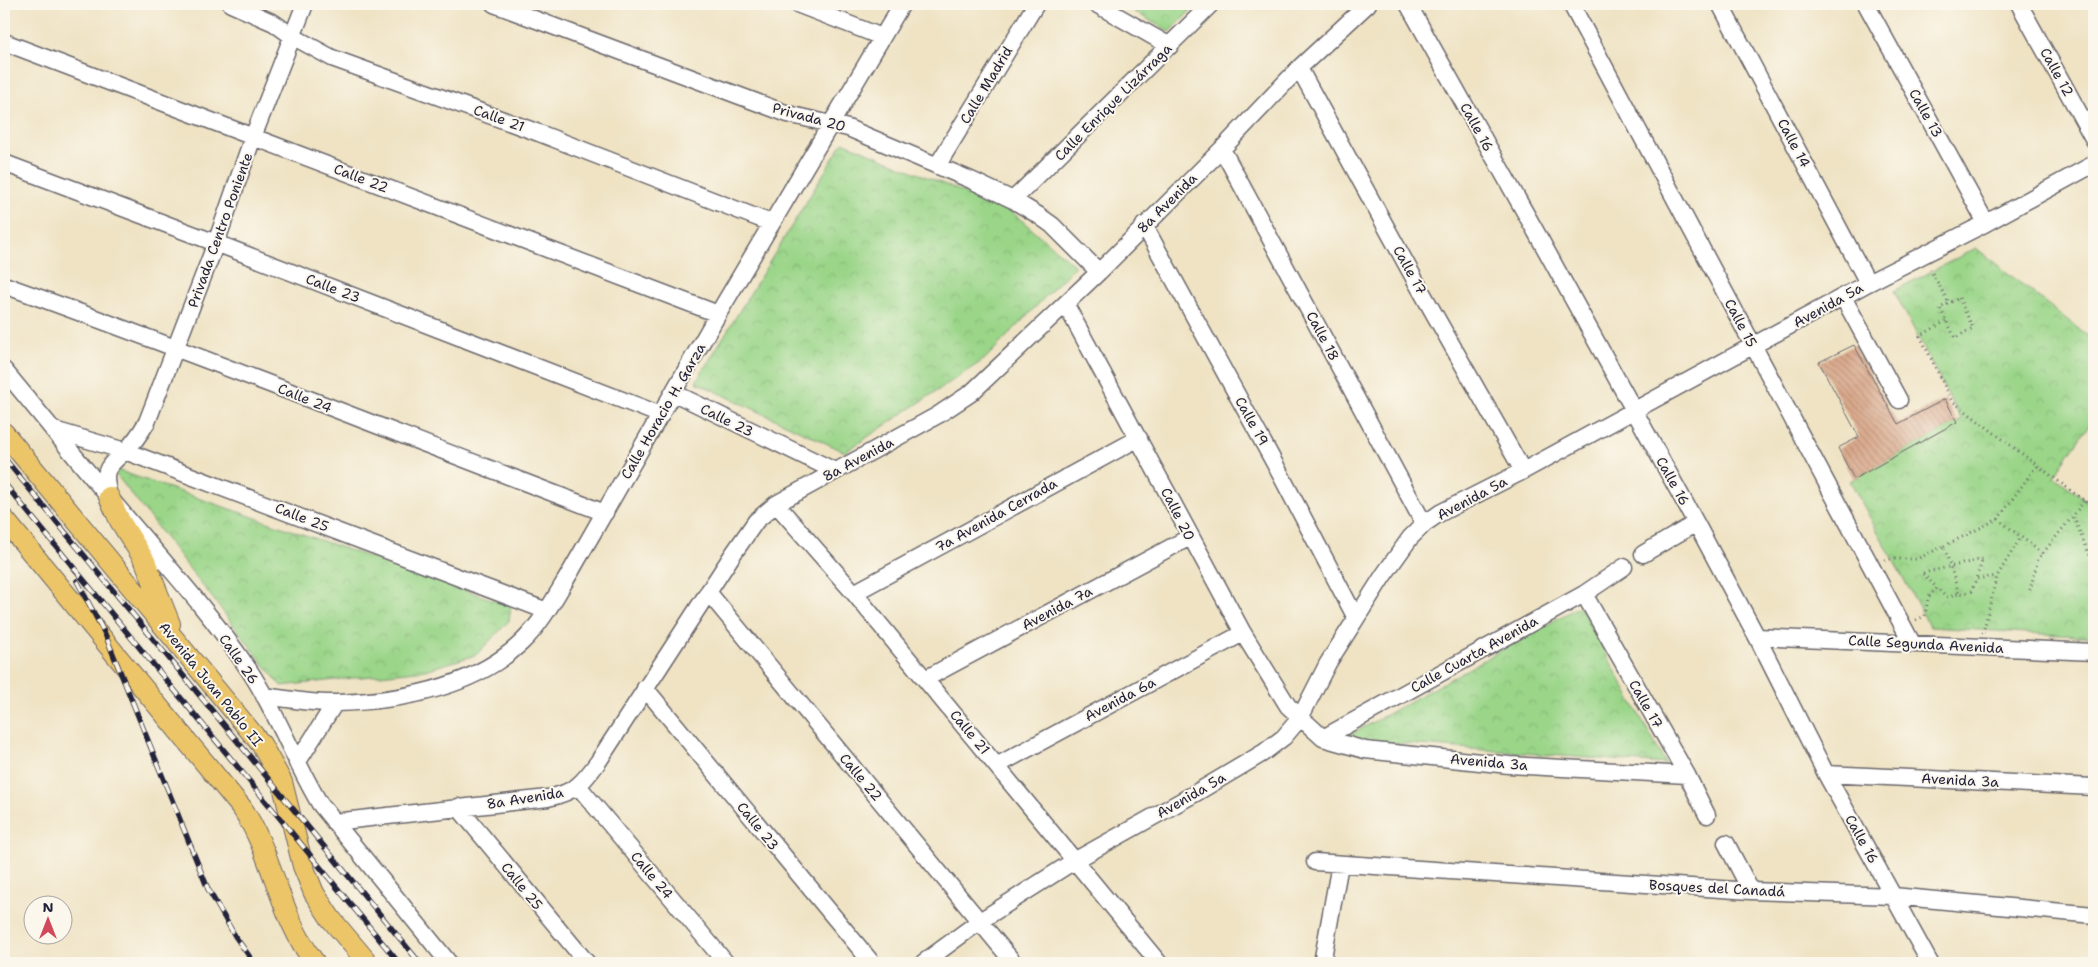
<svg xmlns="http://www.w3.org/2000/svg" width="2098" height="967" font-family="'Shantell Sans',sans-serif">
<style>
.park{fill:url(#park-crowns);stroke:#5e7c62}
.building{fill:url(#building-back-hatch)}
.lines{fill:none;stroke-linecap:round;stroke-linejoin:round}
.minor-casing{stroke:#6a666b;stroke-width:19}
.major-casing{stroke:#6a666b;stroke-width:22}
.path{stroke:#6a666b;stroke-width:3;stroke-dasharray:1 4;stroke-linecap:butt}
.minor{stroke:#fff;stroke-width:16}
.major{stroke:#edc569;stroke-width:20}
.rail-casing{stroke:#22223b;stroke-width:5.5}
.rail{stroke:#fbf7ec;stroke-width:4;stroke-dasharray:11;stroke-linecap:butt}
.labels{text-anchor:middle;stroke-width:4;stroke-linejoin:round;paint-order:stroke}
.street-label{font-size:14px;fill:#22223b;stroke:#fbf7ec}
</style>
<defs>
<pattern id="park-crowns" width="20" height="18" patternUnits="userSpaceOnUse" patternTransform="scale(1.25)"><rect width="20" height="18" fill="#9ad588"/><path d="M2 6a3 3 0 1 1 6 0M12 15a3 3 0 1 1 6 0" fill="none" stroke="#84b776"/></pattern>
<pattern id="building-back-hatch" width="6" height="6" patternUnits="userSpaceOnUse" patternTransform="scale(1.25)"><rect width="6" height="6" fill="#daa98b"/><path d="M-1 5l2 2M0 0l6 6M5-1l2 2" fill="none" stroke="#b08973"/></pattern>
</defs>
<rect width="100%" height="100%" fill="#fbf7ec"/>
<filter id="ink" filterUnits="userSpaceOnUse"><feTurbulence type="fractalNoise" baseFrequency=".02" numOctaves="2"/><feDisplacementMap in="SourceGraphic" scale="10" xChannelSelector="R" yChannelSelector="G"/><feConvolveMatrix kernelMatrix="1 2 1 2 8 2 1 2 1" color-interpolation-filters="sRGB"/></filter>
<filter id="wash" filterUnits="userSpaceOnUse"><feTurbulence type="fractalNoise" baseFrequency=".0096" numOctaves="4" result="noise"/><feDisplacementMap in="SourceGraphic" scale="20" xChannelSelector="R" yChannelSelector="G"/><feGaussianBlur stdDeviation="1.12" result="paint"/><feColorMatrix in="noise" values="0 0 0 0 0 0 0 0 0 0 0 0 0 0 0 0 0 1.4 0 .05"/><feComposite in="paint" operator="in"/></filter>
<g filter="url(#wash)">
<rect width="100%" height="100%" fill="#efe3c4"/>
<path class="park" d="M1121,4H1197L1170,32Z
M843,142L1013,213L1075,266L985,359L845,452L696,382Z
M1976,248L2094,341V418L2054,476L2094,506V635L2093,637L1930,627L1850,481L1961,420L1894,291Z
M111,468L511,606L509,621L476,655L425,670L281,686Z
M1580,606L1666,764L1343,739Z"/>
<g id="blocks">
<path class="building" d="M1854,345L1898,424L1945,399L1957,422L1854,479L1838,448L1859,437L1819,362Z"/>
</g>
</g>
<g filter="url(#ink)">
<use href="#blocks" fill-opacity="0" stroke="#6a666b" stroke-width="1"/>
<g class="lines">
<g class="minor-casing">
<path id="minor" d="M231,4L274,23L292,36L332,58L539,133L771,223
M494,4L788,114L848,128L971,180L1013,200L1038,215L1052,225L1099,272
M797,4L882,37
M1096,4L1170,46
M1408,4L1541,241L1696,523L1757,637L1826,774L1930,963
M1571,4L1912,643
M1720,4L1868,283
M1866,4L1986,223
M2019,4L2094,140
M4,42L718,314
M1299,68L1415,280L1523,471
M1222,149L1424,524
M4,163L216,243L661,415
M937,166L1036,4
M1013,200L1211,4
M1144,225L1276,466L1356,618
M4,285C206,357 405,437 605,513
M1843,297L1899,400
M1066,305L1243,633L1288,706L1323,738L1365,750L1509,765L1687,775
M4,370C39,412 73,455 108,496C156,553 207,608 249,670C277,712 294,761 320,804L449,963
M674,393L835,471
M54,430L125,451L547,611
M109,496C102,468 107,468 126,450C135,442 141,432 147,422L216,243L253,137L305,4
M776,504L854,593L1159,963
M1643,554L1696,523
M708,592L1014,963
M854,593L1139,438
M1584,594L1687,775L1707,815
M1757,637L2094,652
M925,679L1190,537
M645,688L872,963
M264,696C288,699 313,704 336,703C400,701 473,688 521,643C542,623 556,596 571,571L718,314L902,4
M1323,738L1584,594L1624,567
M297,763L335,703
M998,765L1243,633
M1826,774L2094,787
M579,787L726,963
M458,807L587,963
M334,822L548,798C575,792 582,784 598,762L733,554L756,521L776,504L938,415L971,393L1099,272L1222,149L1299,68L1368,4
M1726,843L1751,891
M1315,862L1751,891L1893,896L2094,915
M923,963L980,921L1074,861L1194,794L1263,753L1284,737L1300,718L1328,663L1383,576L1410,538L1424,524L1440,513L1523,471L1868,283L1986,223L2094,164
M1322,963L1340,864"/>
</g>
<g class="major-casing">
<path id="major" d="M4,433L261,744L282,782L303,866L314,893L331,919L368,963
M109,497L120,521L145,561L170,624
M4,519L242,808C274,856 279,916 315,963"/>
</g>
<path class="path" d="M1930,269L1949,303
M1959,298L1973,328L1955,338L1940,308Z
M1946,321L1920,336L1952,401L2094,508
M2084,501L2073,516L2094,565
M1998,519L2043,554
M1944,546L1998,519L2037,465
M1885,561L1891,559H1917L1944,546L1959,594
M1923,573L1983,559L1976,579
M1923,574L1937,588
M2030,590L2038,559L2073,516
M1916,620L1925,616L1928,598L1937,588L1946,597L1972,591L1976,579L1997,576
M1983,633L1997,576L2021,537"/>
<use href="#minor" class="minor"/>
<use href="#major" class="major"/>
<g class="rail-casing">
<path id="rail" d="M4,458L420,963
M4,483L399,963
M77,581L105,634L208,889L235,936L254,963"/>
</g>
<use href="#rail" class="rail"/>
</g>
</g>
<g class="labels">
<g class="street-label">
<text transform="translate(2057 72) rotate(61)" y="5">Calle 12</text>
<text transform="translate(986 85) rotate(-59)" y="5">Calle Madrid</text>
<text transform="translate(1113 102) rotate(-45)" y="5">Calle Enrique Lizárraga</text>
<text transform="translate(1926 113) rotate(61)" y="5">Calle 13</text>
<text transform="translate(809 117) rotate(15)" y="5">Privada 20</text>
<text transform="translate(499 118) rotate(20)" y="5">Calle 21</text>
<text transform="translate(1477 127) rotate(61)" y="5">Calle 16</text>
<text transform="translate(1794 143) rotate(62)" y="5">Calle 14</text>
<text transform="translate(361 178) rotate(21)" y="5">Calle 22</text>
<text transform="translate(1167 203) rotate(-45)" y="5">8a Avenida</text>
<text transform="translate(220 230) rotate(-70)" y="5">Privada Centro Poniente</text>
<text transform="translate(1410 270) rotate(61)" y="5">Calle 17</text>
<text transform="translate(333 288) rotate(21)" y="5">Calle 23</text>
<text transform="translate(1828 305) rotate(-29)" y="5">Avenida 5a</text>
<text transform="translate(1741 323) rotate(62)" y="5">Calle 15</text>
<text transform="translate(1323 336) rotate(62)" y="5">Calle 18</text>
<text transform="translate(305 398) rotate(22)" y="5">Calle 24</text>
<text transform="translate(663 411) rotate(-60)" y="5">Calle Horacio H. Garza</text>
<text transform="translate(727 420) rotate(26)" y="5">Calle 23</text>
<text transform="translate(1252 421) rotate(61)" y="5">Calle 19</text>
<text transform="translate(858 459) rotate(-28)" y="5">8a Avenida</text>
<text transform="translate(1673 481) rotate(61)" y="5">Calle 16</text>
<text transform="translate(1472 498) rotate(-28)" y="5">Avenida 5a</text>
<text transform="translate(1178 514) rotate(63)" y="5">Calle 20</text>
<text transform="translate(996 515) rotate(-29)" y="5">7a Avenida Cerrada</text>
<text transform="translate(302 517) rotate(21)" y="5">Calle 25</text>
<text transform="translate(1057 608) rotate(-28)" y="5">Avenida 7a</text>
<text transform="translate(1926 644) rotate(3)" y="5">Calle Segunda Avenida</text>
<text transform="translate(1474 654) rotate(-29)" y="5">Calle Cuarta Avenida</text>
<text transform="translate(239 659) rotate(55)" y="5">Calle 26</text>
<text transform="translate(211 684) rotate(51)" y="5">Avenida Juan Pablo II</text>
<text transform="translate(1120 699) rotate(-28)" y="5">Avenida 6a</text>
<text transform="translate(1646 704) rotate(60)" y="5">Calle 17</text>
<text transform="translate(970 732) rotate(50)" y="5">Calle 21</text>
<text transform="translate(1489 762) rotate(5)" y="5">Avenida 3a</text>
<text transform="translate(861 777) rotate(50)" y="5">Calle 22</text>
<text transform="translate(1960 780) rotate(3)" y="5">Avenida 3a</text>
<text transform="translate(1191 795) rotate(-30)" y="5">Avenida 5a</text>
<text transform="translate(525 798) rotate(-9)" y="5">8a Avenida</text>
<text transform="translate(758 826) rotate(51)" y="5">Calle 23</text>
<text transform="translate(1862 839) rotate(61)" y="5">Calle 16</text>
<text transform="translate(652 875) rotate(50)" y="5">Calle 24</text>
<text transform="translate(522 886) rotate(51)" y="5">Calle 25</text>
<text transform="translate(1717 888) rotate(3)" y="5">Bosques del Canadá</text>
</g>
</g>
<rect width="2098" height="967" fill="none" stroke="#fbf7ec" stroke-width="20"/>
<g transform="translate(48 920)"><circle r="24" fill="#fbf7ec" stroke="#a4a2a5"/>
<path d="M0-4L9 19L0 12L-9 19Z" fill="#d1495b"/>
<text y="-8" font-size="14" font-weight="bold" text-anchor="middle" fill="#22223b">N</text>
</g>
</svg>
